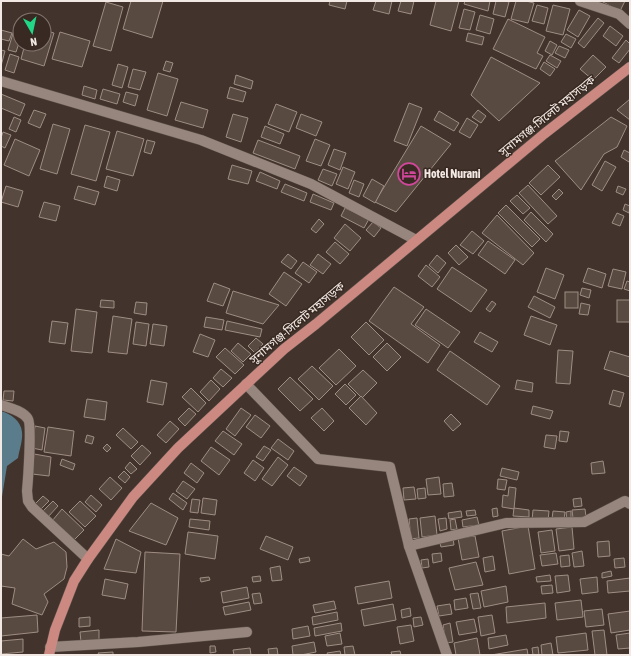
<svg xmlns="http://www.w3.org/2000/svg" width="631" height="656" font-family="'Asap Condensed','Noto Sans Bengali',sans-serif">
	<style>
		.water { fill: #5b7d8b }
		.building { fill: #594a41; stroke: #9e8d83 }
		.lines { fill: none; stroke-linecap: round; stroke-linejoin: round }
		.street-casing { stroke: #5d514a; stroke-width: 11 }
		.primary-casing { stroke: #5d514a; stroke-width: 11 }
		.street { stroke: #97867d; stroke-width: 10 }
		.primary { stroke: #cb8982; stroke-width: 10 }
		.labels { text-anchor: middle; stroke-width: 3; stroke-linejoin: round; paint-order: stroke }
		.street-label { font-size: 12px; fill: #f3e9e4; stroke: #382a22 }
		.poi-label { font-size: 12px; font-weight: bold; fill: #f3e9e4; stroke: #382a22; text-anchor: start }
	</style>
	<rect width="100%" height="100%" fill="#42342c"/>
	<path class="water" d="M1,411C11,414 21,421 22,432C23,440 19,451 18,458L7,466L1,503Z"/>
	<g class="building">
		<polygon points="131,1 163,1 152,38 123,29"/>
		<polygon points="330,1 347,1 345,9 329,5"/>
		<polygon points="376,1 392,1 389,14 373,10"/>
		<polygon points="401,1 414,1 411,14 398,11"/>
		<polygon points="436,1 459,1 451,31 430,25"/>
		<polygon points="465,1 490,1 488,11 464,4"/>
		<polygon points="496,1 504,1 509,2 505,17 493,14"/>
		<polygon points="516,1 526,1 534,3 528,23 511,19"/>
		<polygon points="601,1 625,1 620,11"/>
		<polygon points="106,2 123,7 111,51 93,46"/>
		<polygon points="537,5 548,8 544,24 532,21"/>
		<polygon points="553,5 570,9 563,35 546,31"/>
		<polygon points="464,9 475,12 470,30 459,28"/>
		<polygon points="579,10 590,16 578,37 567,30"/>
		<polygon points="480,15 494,19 490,34 476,30"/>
		<polygon points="598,18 604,23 584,48 578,43"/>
		<polygon points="508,19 545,37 537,53 543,56 536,69 493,49"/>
		<polygon points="610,26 623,36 616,46 603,36"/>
		<polygon points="1,30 12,33 9,41 1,39"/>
		<polygon points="14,30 20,32 20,40 16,52 8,50"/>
		<polygon points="44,30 54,33 44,66 21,59 25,44 44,44"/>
		<polygon points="60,32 90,41 82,67 52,59"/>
		<polygon points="468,33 484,37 482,45 466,41"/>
		<polygon points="566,34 576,39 571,48 561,42"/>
		<polygon points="626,40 630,44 630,49 619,63 612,58"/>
		<polygon points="550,41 557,45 552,55 545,51"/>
		<polygon points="559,46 569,50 565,58 555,53"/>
		<polygon points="1,50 5,51 1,66"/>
		<polygon points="10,54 19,57 14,73 5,70"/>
		<polygon points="550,55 561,61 557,68 546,61"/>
		<polygon points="593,55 606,67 593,80 580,69"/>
		<polygon points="491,57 540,83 499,121 471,95"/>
		<polygon points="166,61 173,63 170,72 163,70"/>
		<polygon points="544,62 555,69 550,76 540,69"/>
		<polygon points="118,64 128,67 122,88 112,85"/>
		<polygon points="133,69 146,72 140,90 128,87"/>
		<polygon points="158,73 178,79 167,116 147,110"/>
		<polygon points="236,75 253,81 251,89 234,84"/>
		<polygon points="84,86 97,90 95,99 82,95"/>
		<polygon points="230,87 246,92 243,102 227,98"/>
		<polygon points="103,89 120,94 117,104 100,99"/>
		<polygon points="126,92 138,95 135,106 123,102"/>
		<polygon points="1,94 25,104 20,116 1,108"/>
		<polygon points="630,99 630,120 617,110"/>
		<polygon points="181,102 208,110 203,128 175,120"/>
		<polygon points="409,103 422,108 407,146 394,141"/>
		<polygon points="276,104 297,112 289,132 268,124"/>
		<polygon points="34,110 46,114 40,128 28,123"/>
		<polygon points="478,110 486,116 481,123 472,117"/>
		<polygon points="439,111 459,123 454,131 434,120"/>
		<polygon points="233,114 248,118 241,142 226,137"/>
		<polygon points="301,114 322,122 316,136 296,128"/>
		<polygon points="14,117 21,120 16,132 9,129"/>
		<polygon points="611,117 627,126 617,147 604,154 581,190 555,161"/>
		<polygon points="467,118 478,125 470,138 459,132"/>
		<polygon points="53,124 70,129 57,174 40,169"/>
		<polygon points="85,125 110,132 96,181 71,174"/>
		<polygon points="265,126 284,134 280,144 261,137"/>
		<polygon points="421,126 451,144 396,212 375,202"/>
		<polygon points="117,131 144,139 133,176 106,169"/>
		<polygon points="3,132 11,135 5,148 1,146 1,138"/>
		<polygon points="15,139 40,150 29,176 4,165"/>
		<polygon points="315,139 330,145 321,166 306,161"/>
		<polygon points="147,140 155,142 151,154 144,152"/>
		<polygon points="258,140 300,156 295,169 253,153"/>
		<polygon points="334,149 346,153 340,170 328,165"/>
		<polygon points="624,150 630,153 630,159 629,162 621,157"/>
		<polygon points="605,161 616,167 602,191 592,185"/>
		<polygon points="232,165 252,171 248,184 228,179"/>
		<polygon points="548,165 560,177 541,195 529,183"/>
		<polygon points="343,167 355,172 348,189 336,184"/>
		<polygon points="323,169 337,174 332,186 318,180"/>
		<polygon points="260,172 280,181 277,189 256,181"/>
		<polygon points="107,176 120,180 117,191 104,187"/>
		<polygon points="372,179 384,186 375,203 363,196"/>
		<polygon points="354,180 364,184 359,197 349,193"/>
		<polygon points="285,184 307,193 304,201 281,192"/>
		<polygon points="528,185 557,216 548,224 519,193"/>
		<polygon points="6,186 23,191 18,207 1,202"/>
		<polygon points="78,186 99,192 95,205 74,199"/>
		<polygon points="618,186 626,189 623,195 616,192"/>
		<polygon points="559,189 563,193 556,200 552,196"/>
		<polygon points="313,194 334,203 331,210 310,202"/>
		<polygon points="517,195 530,208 523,214 510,201"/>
		<polygon points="44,202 60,206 56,221 39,217"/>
		<polygon points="625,204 630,206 629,213 623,210"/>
		<polygon points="506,205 540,239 532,247 498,213"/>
		<polygon points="345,208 369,219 364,228 341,216"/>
		<polygon points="531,212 553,234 546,242 524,220"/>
		<polygon points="617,213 624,216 620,226 612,223"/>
		<polygon points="497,215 534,253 523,265 482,233"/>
		<polygon points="319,219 324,224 316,233 311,229"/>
		<polygon points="373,222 381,228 374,237 366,230"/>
		<polygon points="345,224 361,238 350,251 334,238"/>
		<polygon points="472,231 484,241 473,254 460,245"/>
		<polygon points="488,241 515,260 505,274 478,255"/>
		<polygon points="335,242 349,254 340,264 326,252"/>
		<polygon points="456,245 468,257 459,265 448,253"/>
		<polygon points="288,254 297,261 291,269 281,262"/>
		<polygon points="318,254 331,264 323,274 310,265"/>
		<polygon points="437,255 446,263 438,273 429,265"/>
		<polygon points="303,262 317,272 309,283 295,273"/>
		<polygon points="426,265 440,277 432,287 418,276"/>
		<polygon points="452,267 487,290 471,312 437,289"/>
		<polygon points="546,268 564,275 555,299 537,292"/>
		<polygon points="588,268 606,274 602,288 583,282"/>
		<polygon points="613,269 626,272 622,289 608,286"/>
		<polygon points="284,272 302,284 286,306 269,294"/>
		<polygon points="627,281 630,282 630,291 624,289"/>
		<polygon points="214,283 230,289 223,306 207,301"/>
		<polygon points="394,287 424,307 411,324 440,345 428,363 369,321"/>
		<polygon points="582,288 591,290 589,298 580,295"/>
		<polygon points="233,291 279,305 263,324 226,313"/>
		<rect x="565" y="292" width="13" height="16"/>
		<polygon points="534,296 555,307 550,318 528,307"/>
		<polygon points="101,300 114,301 114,308 100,307"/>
		<rect x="617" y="300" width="13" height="22"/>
		<polygon points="492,301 496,304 490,312 486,309"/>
		<polygon points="136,302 147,303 146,315 134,313"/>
		<polygon points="581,303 590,305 588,315 579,314"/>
		<polygon points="76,309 97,312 92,353 71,351"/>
		<polygon points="426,309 460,332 448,348 415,325"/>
		<polygon points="113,316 132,319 127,354 108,352"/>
		<polygon points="531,316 557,325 550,345 524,335"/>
		<polygon points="206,317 224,320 222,330 204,327"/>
		<polygon points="52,321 68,323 65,344 49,342"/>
		<polygon points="227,321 262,329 260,337 225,330"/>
		<polygon points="136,322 149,324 146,346 133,344"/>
		<polygon points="366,322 384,340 369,355 351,337"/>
		<polygon points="153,324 167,326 164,346 150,344"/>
		<polygon points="480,332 498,342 492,352 474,342"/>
		<polygon points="200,334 215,340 208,357 193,352"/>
		<polygon points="256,338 263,344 255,353 248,346"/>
		<polygon points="238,343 251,354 243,362 231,351"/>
		<polygon points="387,343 401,357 387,371 373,357"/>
		<polygon points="225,348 244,365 235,374 216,357"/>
		<polygon points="339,349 356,366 336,385 319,368"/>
		<polygon points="558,350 573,351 570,384 556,383"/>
		<polygon points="450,351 500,386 487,405 437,370"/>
		<polygon points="610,351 630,357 630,377 604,369"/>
		<polygon points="312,366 333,386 319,400 298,379"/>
		<polygon points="221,369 232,378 223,387 213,378"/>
		<polygon points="363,370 377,383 362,398 348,384"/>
		<polygon points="290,377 313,399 300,411 278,389"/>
		<polygon points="151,380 167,383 163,405 147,402"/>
		<polygon points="211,380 220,389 209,401 200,392"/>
		<polygon points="517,380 533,383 532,392 515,389"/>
		<polygon points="345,384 356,395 346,405 335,394"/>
		<polygon points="191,388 206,403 198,412 182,397"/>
		<polygon points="613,390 624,393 620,407 609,404"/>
		<polygon points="4,391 14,391 13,401 3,400"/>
		<polygon points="361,396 377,413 366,425 349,408"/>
		<polygon points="87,399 107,402 105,420 84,417"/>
		<polygon points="533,406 553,411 550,419 531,414"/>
		<polygon points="189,408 196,414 185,426 178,419"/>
		<polygon points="241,408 251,415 235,436 226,429"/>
		<polygon points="322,408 334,421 324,431 311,418"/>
		<polygon points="451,414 461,424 453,431 444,421"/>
		<polygon points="255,415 270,426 261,438 246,427"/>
		<polygon points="170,421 179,429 166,443 157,435"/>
		<polygon points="35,426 45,428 42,450 32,448"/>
		<polygon points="48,427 74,431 71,456 44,452"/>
		<polygon points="123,428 138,442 131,449 116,435"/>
		<polygon points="223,431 242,444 234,455 215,441"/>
		<polygon points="560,431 569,432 567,442 559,441"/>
		<polygon points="87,435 94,437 92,444 85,442"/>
		<polygon points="546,435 557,436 555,449 544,447"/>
		<polygon points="278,439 294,451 288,460 271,448"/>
		<polygon points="107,444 111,448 107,452 103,448"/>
		<polygon points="142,445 151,453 140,465 131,456"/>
		<polygon points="264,446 271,450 263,461 256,457"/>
		<polygon points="211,447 230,460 219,475 201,461"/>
		<polygon points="34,454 51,457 49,476 32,474"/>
		<polygon points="278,457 288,465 272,486 262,479"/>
		<polygon points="62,459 75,464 73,470 60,465"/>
		<polygon points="253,460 264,468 255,481 244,473"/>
		<polygon points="603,461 605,473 592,474 591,463"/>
		<polygon points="130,462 137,469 131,474 125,468"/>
		<polygon points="191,463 204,473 197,483 184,473"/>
		<polygon points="294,467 307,476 300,486 287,476"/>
		<polygon points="502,468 519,472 517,480 500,476"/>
		<polygon points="124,471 130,477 125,483 118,477"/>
		<polygon points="110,477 122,488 111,500 99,489"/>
		<polygon points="439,477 441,494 428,495 426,479"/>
		<polygon points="498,479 507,480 505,490 497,489"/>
		<polygon points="183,481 195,489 187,499 176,491"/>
		<polygon points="452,483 454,496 444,497 443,484"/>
		<polygon points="414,487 416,499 404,500 403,488"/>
		<polygon points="509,487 516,488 514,509 502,507 503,495 508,496"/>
		<polygon points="425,488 426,498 418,499 417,489"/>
		<polygon points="173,493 187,503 183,510 169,499"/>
		<polygon points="91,495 102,505 96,512 85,502"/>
		<polygon points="43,496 49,501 40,510 34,505"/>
		<polygon points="203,498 217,500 215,515 201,513"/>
		<polygon points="581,498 582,506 574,507 573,499"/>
		<polygon points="192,499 200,500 198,513 190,512"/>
		<polygon points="53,501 58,506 48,517 42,512"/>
		<polygon points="80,501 96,516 85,527 69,512"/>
		<polygon points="151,503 178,518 166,545 129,531"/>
		<polygon points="497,508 498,516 493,517 492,509"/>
		<polygon points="514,508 529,510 529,517 513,516"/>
		<polygon points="62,509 84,530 73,541 52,521"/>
		<polygon points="585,509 586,517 573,518 572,510"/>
		<polygon points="475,510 476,515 467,516 466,511"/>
		<polygon points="533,510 549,511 548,521 532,520"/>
		<polygon points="461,511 462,517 449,519 448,513"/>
		<polygon points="553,511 565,512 564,520 552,519"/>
		<polygon points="571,511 571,520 567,520 566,512"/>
		<polygon points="435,516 437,535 422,537 420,518"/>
		<polygon points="477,517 479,525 463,527 462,520"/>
		<polygon points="417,518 419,538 411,539 409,519"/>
		<polygon points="446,518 447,529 440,531 438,519"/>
		<polygon points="190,519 210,521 209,530 189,527"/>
		<polygon points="455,519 457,529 451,530 450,520"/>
		<polygon points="528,526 535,569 509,574 502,531"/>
		<polygon points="572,527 574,549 559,551 556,529"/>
		<polygon points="552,530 555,551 541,553 538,532"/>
		<polygon points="188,532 218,536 215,559 185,554"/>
		<polygon points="266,536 293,547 288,560 260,549"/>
		<polygon points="475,536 479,557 462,560 458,538"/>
		<polygon points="453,538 454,545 441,547 439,540"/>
		<polygon points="23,539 36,549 54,542 66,552 67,567 64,579 44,594 48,602 42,615 12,604 15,588 1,586 1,554 9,556"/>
		<polygon points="116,539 141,552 136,573 104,569"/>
		<polygon points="609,541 610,556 598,557 597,542"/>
		<polygon points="582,551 584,566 574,567 572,553"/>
		<polygon points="145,552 180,554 176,632 142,631"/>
		<polygon points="441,553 442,561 433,563 432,554"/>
		<polygon points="556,553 558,564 542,566 540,555"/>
		<polygon points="569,555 570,566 561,567 560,556"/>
		<polygon points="493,556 495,570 485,572 483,558"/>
		<polygon points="309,557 310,561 300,563 299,559"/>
		<polygon points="624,558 625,567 615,568 614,559"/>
		<polygon points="428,559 429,567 422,568 421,560"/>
		<polygon points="476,562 483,585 455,590 449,568"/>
		<polygon points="280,566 282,580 272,581 270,568"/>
		<polygon points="611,571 612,576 602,578 602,573"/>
		<polygon points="550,575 551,581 537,582 536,577"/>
		<polygon points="568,575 570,591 557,593 555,576"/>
		<polygon points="260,576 261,581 253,582 252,577"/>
		<polygon points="209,577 210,580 201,582 200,578"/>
		<polygon points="597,577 598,592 582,594 580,579"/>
		<polygon points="630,578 630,591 608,593 607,581"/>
		<polygon points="105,579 128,584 125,599 102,595"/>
		<polygon points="389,581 392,598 358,604 355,587"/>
		<polygon points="552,585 553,593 542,594 541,586"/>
		<polygon points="506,586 508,602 484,607 481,591"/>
		<polygon points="247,587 249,598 223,603 221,592"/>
		<polygon points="260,593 262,603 254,604 252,594"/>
		<polygon points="478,593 481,608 473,609 470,594"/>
		<polygon points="466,598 468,608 455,610 454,600"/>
		<polygon points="581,600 583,617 557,620 555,603"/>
		<polygon points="334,601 336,609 315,613 313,605"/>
		<polygon points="249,602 251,610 225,615 223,607"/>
		<polygon points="545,603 546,618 507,623 506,607"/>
		<polygon points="393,604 396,620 364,626 361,610"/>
		<polygon points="450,604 452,614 439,616 437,606"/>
		<polygon points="410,608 411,616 402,618 401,610"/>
		<polygon points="602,609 604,625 586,627 584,611"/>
		<polygon points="630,611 630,630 611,633 608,614"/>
		<polygon points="337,612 338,620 313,625 312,617"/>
		<polygon points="37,615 38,632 1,636 1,618"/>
		<polygon points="492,615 495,633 481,636 478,617"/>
		<polygon points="90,617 90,626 79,627 79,618"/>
		<polygon points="421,617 423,625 414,627 413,618"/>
		<polygon points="474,619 477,632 459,635 456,622"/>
		<polygon points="341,623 342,631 315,636 314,628"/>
		<polygon points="450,623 453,642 446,643 443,625"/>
		<polygon points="411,625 414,641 400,644 397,627"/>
		<polygon points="308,626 310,636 293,639 292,629"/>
		<polygon points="99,630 99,640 81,642 80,632"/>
		<polygon points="604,630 607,655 595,655 592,631"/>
		<polygon points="340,633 342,644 327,646 325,636"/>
		<polygon points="586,633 588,650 558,653 556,637"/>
		<polygon points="630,633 630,648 618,649 616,635"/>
		<polygon points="506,635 508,645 489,649 488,638"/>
		<polygon points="477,638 480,655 456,655 454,643"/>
		<polygon points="23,639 23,652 1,654 1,641"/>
		<polygon points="314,642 316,652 301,655 293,655 292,646"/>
		<polygon points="551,643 553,655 542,655 541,645"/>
		<polygon points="210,646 215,646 216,652 210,653"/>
		<polygon points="353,646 355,655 345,655 344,647"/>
		<polygon points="538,647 539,655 533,655 532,648"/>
		<polygon points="250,648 251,655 234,655 233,650"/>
		<polygon points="277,648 278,655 269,655 268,649"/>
		<polygon points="527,649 528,655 491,655"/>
		<polygon points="340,651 341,655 328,655 327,653"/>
		<polygon points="400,651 401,655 392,655 391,652"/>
		<polygon points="113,652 113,655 99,655 98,653"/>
	</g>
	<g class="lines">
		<g class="street-casing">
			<g id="street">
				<polyline points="580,1 619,14 630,24"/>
				<polyline points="1,81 201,140 311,184 416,240"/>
				<polyline points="246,384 318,459 390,467 409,546 506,523 584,522 625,501 630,504"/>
				<path d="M1,405C10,408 23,411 28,419C32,425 28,480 27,491L28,501L32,507L88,559"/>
				<polyline points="409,546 447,655"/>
				<polyline points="50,647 138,642 247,632"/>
			</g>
		</g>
		<g class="primary-casing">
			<polyline id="primary" points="49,655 55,630 74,581 88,559 133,497 178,448 284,349 316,324 544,134 630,67"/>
		</g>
		<use href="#street" class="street"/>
		<use href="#primary" class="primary"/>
	</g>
	<defs>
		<g id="hotel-ring" transform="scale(1.15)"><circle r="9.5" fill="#382a22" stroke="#d1479c" stroke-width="1.5"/><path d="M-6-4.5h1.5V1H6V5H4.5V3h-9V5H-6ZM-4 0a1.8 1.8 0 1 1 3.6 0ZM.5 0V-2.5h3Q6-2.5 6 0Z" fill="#d1479c"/></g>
	</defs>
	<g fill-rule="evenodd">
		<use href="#hotel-ring" x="409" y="174"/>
	</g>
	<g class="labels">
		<g class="street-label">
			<text transform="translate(547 116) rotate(-39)" y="4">সুনামগঞ্জ-সিলেট মহাসড়ক</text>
			<text transform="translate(297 323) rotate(-40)" y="4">সুনামগঞ্জ-সিলেট মহাসড়ক</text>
		</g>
		<g class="poi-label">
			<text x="424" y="178">Hotel Nurani</text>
		</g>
	</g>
	<rect width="631" height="656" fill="none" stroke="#f3e9e4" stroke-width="4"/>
	<g transform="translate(32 32) rotate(171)"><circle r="19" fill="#382a22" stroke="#837670"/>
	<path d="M0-3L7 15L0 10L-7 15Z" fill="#22d887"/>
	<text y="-6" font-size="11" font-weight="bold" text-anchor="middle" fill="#f3e9e4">N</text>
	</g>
</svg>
